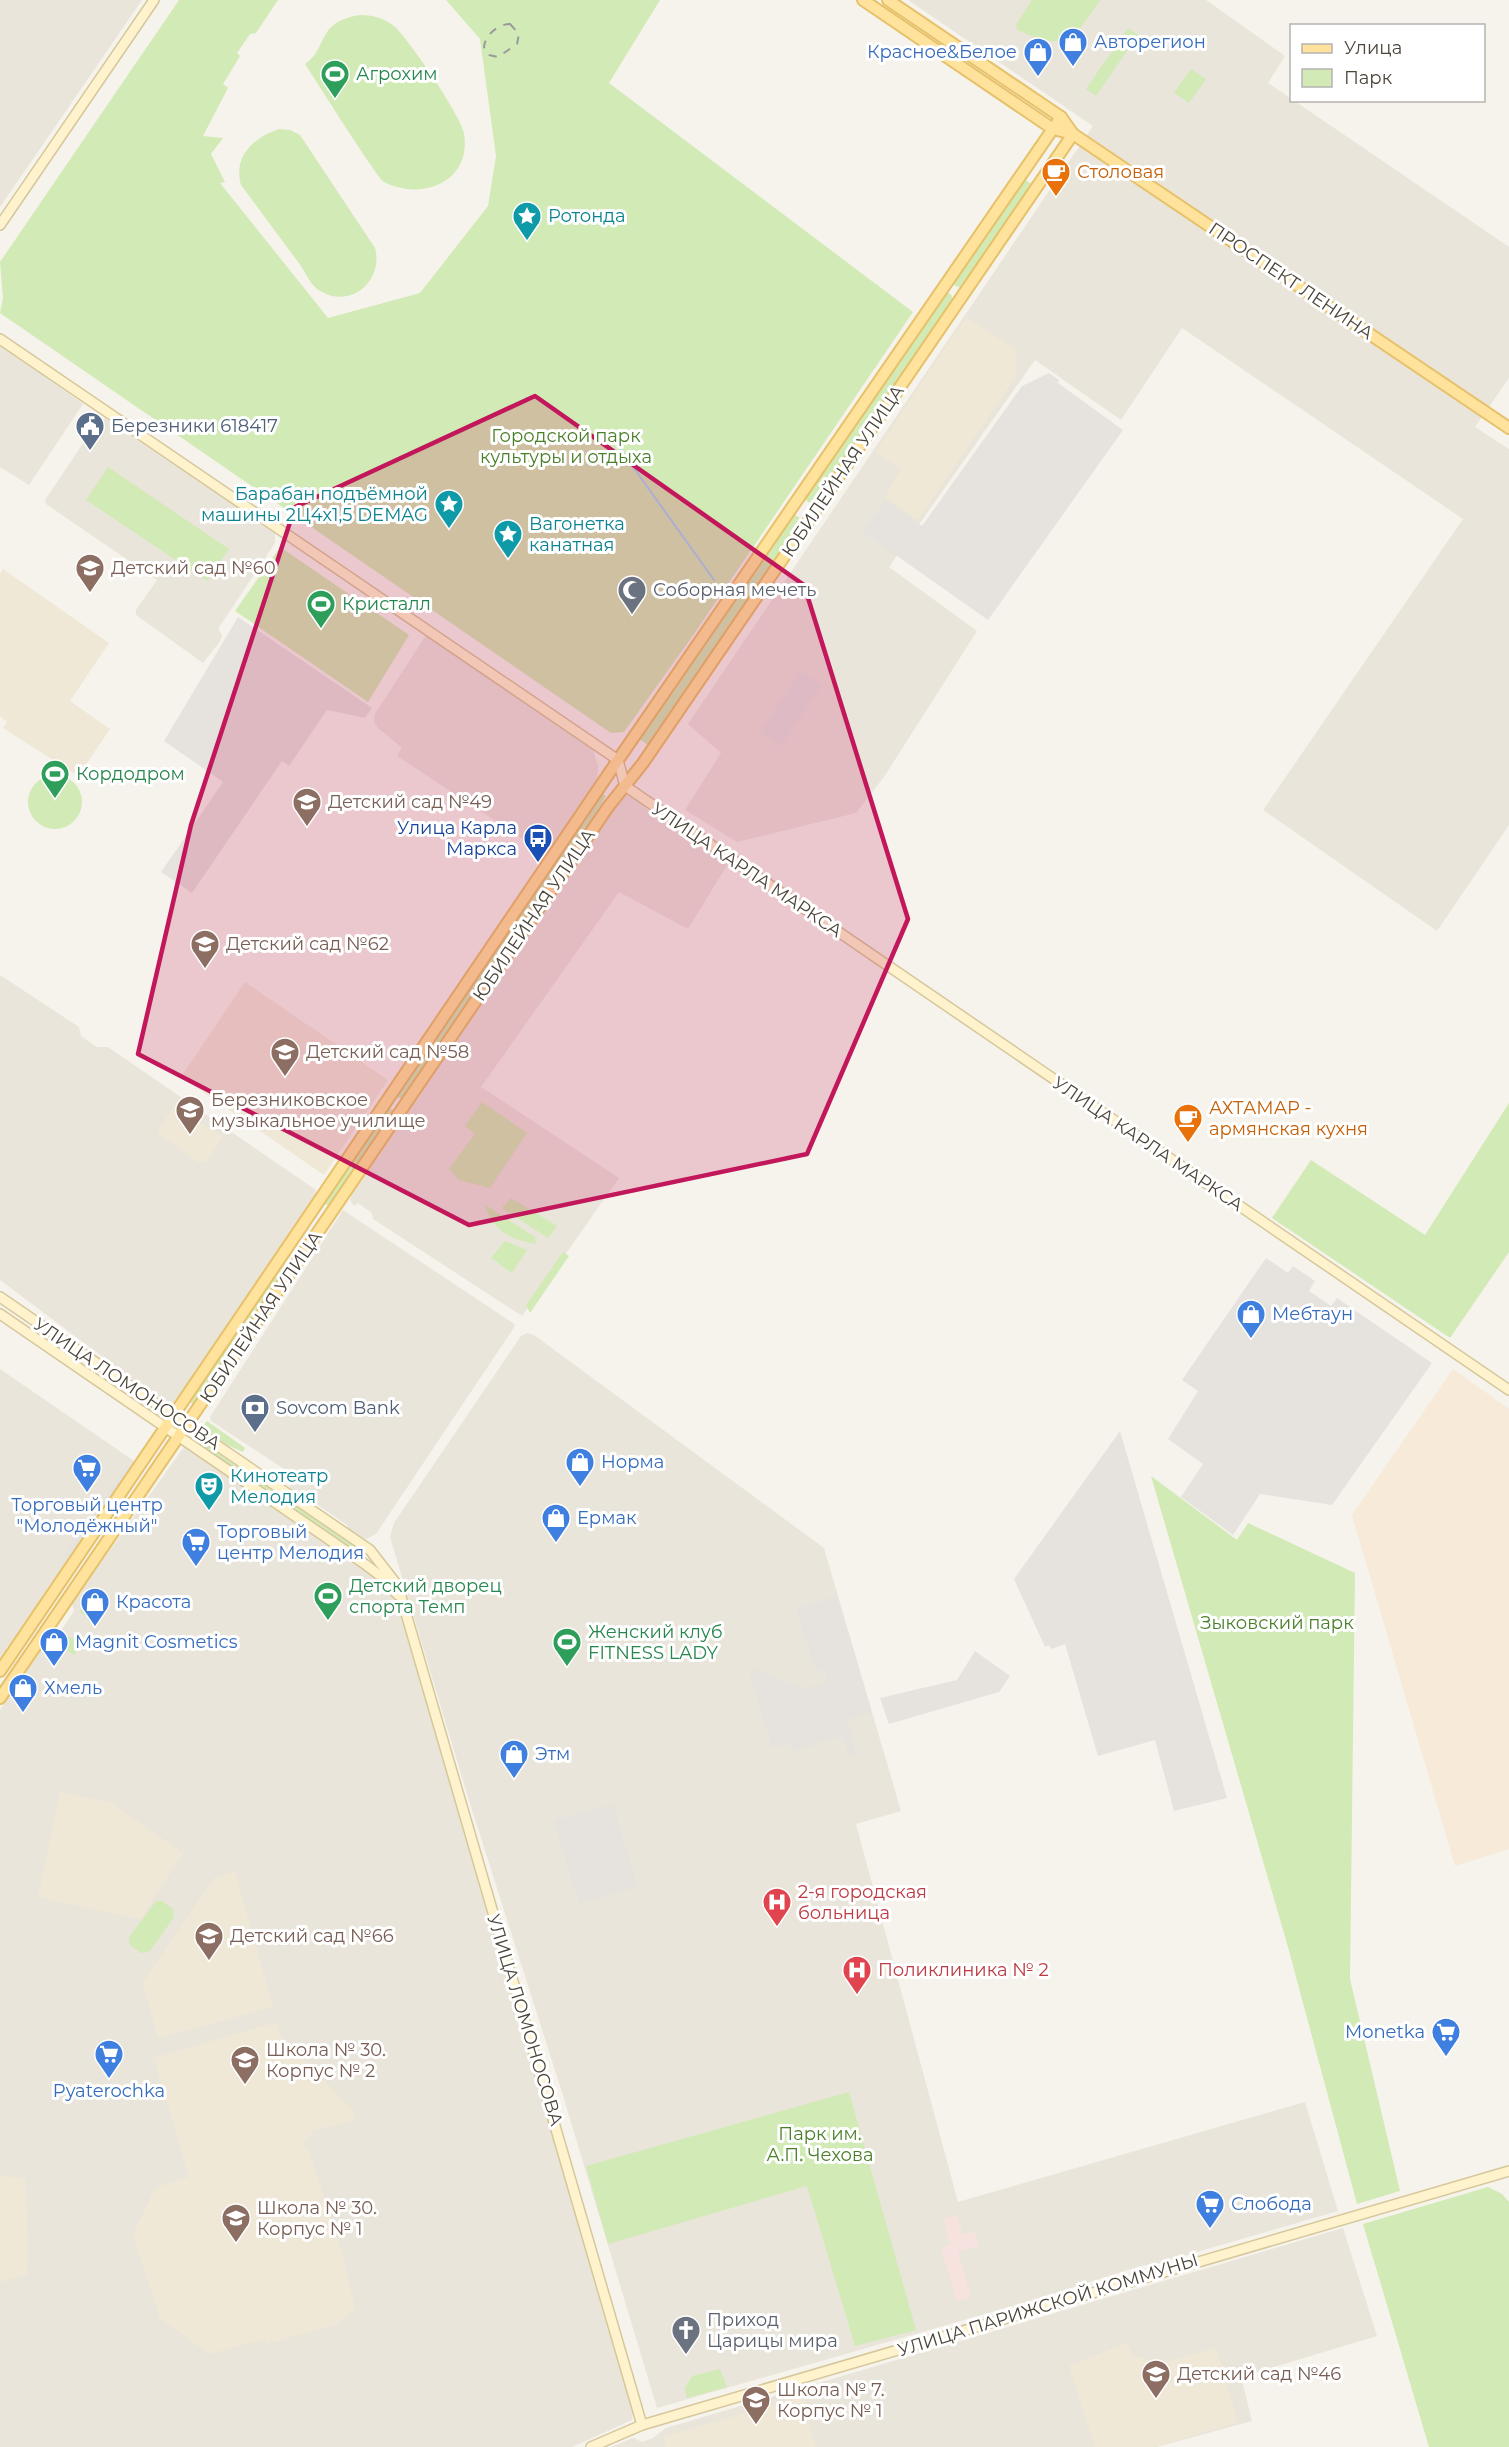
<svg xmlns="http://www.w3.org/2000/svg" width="1509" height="2447" font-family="Montserrat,sans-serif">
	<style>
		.residential { fill: #eae5da }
		.commercial { fill: #f7ead8 }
		.industrial { fill: #e6e2dd }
		.education { fill: #efe8d6 }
		.medical { fill: #f6e3e0 }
		.green { fill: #d2eab5 }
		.parking { fill: #e5e3e0 }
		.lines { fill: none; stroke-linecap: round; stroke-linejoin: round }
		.stream { stroke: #a9d4f2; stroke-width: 2 }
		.secondary-casing { stroke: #d6c79b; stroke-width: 12 }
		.primary-casing { stroke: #e6c16a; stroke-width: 14 }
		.secondary { stroke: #fff3cd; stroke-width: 9 }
		.primary { stroke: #ffe39c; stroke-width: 10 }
		.rail { stroke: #9a9a9a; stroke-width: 2; stroke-dasharray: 8 8; stroke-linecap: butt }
		.marked { fill: #c2185b; fill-opacity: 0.2; stroke: #c2185b; stroke-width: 4.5; stroke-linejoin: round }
		.labels { text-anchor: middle; stroke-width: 6; stroke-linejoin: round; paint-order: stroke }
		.shop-label { font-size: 18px; fill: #366cbe; stroke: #fff; text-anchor: start }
		.leisure-label { font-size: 18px; fill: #27864d; stroke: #fff; text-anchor: start }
		.food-label { font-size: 18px; fill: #c56008; stroke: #fff; text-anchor: start }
		.culture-label { font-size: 18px; fill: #0d838f; stroke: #fff; text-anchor: start }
		.street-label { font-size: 18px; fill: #4b4439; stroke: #fff }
		.service-label { font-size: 18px; fill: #4e5e75; stroke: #fff; text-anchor: start }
		.park-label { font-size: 18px; fill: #4a7f2a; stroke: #fff }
		.education-label { font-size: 18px; fill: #785e54; stroke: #fff; text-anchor: start }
		.worship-label { font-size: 18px; fill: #5b616d; stroke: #fff; text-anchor: start }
		.transit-label { font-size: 18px; fill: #164399; stroke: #fff; text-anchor: end }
		.health-label { font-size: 18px; fill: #be3a42; stroke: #fff; text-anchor: start }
	</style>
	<rect width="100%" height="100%" fill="#f6f3ec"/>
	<g class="residential">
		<polygon points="0,0 142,0 0,207"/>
		<polygon points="908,0 1206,0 1285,56 1268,83 1509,247 1509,378 1475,427 1509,449 1509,825 1437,931 1263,810 1463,519 1182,328 1121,420 1035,360 889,567 977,631 884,777 856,813 737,842 685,810 721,753 688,724 1093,126"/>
		<polygon points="0,344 83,404 29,485 0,467"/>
		<polygon points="104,418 275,532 275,543 218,629 222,635 221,640 203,663 136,615 136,610 157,580 46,504 45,500 96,424"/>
		<polygon points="426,635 593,750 598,765 597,783 547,855 397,756 402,748 378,728 374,721 375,714"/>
		<polygon points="627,795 635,797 646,809 727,865 688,929 619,892 481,1087 619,1178 522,1316 373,1219 372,1213 358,1203 354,1206 350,1200 353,1192 616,804 622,796"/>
		<polygon points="0,975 79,1027 81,1036 97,1047 108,1047 316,1190 315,1198 176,1403 171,1406 167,1405 0,1280"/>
		<polygon points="343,1210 513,1323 515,1326 376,1534 366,1539 349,1531 347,1525 296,1490 290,1490 287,1471 211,1421 210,1417"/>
		<polygon points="527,1333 534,1335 824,1548 901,1811 856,1824 958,2202 1305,2102 1338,2211 1159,2263 1140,2266 1020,2304 657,2408 561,2089 467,1794 390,1537 394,1523 521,1336"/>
		<polygon points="0,1369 134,1461 132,1467 61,1572 50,1584 33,1613 6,1649 7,1652 0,1662"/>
		<polygon points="184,1447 377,1578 392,1593 399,1605 514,1997 516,2017 523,2041 532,2056 633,2411 632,2420 572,2447 0,2447 0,1710 54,1630 62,1629 74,1611 72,1603"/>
		<polygon points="1343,2228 1377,2336 1241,2377 1252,2421 1157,2447 611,2447 633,2438 642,2442 653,2438 666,2428"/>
	</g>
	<polygon class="commercial" points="1453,1369 1509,1409 1509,1849 1455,1866 1352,1515"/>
	<g class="industrial">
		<polygon points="1049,373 1059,380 1058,383 1123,430 988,620 863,532 885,500 922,526 1022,386"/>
		<polygon points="238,617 372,708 365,718 327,710 289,766 282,761 192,893 161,872 223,782 164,741"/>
		<polygon points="1266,1258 1288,1273 1293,1266 1315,1281 1309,1291 1331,1306 1337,1298 1432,1363 1332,1505 1260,1494 1233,1535 1181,1497 1203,1464 1168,1439 1198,1391 1182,1380"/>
		<polygon points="1120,1431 1227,1798 1174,1811 1155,1740 1098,1756 1065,1644 1051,1649 1049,1645 1045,1647 1014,1579"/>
		<polygon points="837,1596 872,1712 848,1720 856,1754 849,1756 842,1736 793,1751 789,1743 772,1748 750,1674 752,1668 804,1689 828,1682 824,1669 816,1671 796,1609"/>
		<polygon points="975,1651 1010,1676 999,1692 889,1724 880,1698 957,1680"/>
		<polygon points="613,1804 637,1887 579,1904 554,1820"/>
	</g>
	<g class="education">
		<polygon points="966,317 1017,350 1015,378 918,520 885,497 901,469 875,452"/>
		<polygon points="3,569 109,643 70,701 110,729 78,776 3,728 7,722 0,716 0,574"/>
		<polygon points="245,982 388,1080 324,1175 181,1077"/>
		<polygon points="175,1105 223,1137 206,1162 197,1162 157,1132"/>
		<polygon points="60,1792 111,1803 183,1853 142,1917 139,1919 38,1897"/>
		<polygon points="235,1872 273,2007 158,2038 143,1983 214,1878"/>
		<polygon points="277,2024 280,2036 354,2111 354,2120 313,2131 303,2144 308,2148 342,2253 355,2308 337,2324 266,2344 265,2339 209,2354 160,2318 133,2235 155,2188 189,2177 154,2058 266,2025"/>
		<polygon points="0,2176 25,2178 28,2243 27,2274 0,2282"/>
		<polygon points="1127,2343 1132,2355 1160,2363 1216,2348 1238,2422 1155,2447 1095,2447 1069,2366"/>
		<polygon points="803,2396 808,2412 805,2413 816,2447 666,2447 663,2437"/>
	</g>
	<polygon class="medical" points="957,2215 963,2235 975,2231 979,2245 958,2252 971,2297 957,2301 941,2248 950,2245 943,2219"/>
	<g class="green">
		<polygon points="179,0 278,0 256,33 250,34 237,53 240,56 223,84 228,88 203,136 223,138 211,154 225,182 220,183 328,318 420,293 488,206 496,156 480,39 446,0 660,0 609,83 913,312 694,634 624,732 611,733 0,313 3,298 0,262"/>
		<path d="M1032,0H1100C1072,41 1067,52 1017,30L1016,25Z"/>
		<path d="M360,15C372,15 384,18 394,26C408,38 461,116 464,133C472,183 421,201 384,182C377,178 315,79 305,64C329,48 315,22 360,15Z"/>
		<polygon points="1128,28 1138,35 1096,96 1086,89"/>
		<polygon points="1191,69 1206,79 1189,103 1174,93"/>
		<path d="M279,129L290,130L300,135L375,248C384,279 352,310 320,291C312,287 306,274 301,266C281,239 261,212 241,185C233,156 253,138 279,129Z"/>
		<polygon points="1024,179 1033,185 962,288 955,286 953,281"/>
		<polygon points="947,293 951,294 953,301 813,505 804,499"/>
		<polygon points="108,467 229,549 207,581 86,500"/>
		<polygon points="794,514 803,520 648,745 639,739"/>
		<polygon points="280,547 409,635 368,702 235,611"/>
		<circle cx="55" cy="802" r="27"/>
		<polygon points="601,793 606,796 562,868 403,1100 394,1095"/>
		<polygon points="482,1102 527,1133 490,1188 459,1180 449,1169 475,1134 465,1126"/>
		<polygon points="1509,1103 1509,1252 1450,1338 1272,1218 1311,1160 1425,1235"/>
		<polygon points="389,1107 394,1112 331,1208 323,1202"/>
		<polygon points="511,1198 557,1226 548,1238 502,1208"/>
		<path d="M484,1204L535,1237L536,1244C508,1238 494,1232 484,1204Z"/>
		<polygon points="505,1241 527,1250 512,1273 491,1258"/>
		<polygon points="563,1252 569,1256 530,1313 526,1305"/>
		<polygon points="282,1262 290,1268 197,1407 190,1402"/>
		<polygon points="207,1421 245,1448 243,1452 225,1444 201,1428"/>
		<polygon points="197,1439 357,1548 356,1551 196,1442"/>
		<polygon points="1151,1476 1237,1540 1248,1523 1355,1573 1350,1979 1400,2191 1357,2204 1288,1947"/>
		<polygon points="96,1588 103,1592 94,1606 103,1612 95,1623 80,1612"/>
		<polygon points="65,1634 81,1644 74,1655 65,1649 58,1660 50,1655"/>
		<polygon points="156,1901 162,1901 173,1909 174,1917 150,1951 141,1953 130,1945 129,1937"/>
		<polygon points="849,2092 916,2330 855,2346 807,2186 608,2244 586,2166"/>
		<polygon points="1488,2187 1502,2194 1509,2202 1509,2447 1429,2447 1363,2224"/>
		<polygon points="720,2369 727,2387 687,2398 685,2388 692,2376"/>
	</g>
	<g class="parking">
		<polygon points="800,671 822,685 781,746 760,732"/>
		<polygon points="126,1467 132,1467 71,1558 64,1557"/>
	</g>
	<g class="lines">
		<polyline class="stream" points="608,432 714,580"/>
		<g class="secondary-casing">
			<g id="secondary">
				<polyline points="0,225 154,0"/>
				<polyline points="0,339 618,760 625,786 1509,1390"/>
				<polyline points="0,1297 370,1550 398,1586 642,2425"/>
				<polyline points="0,1314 362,1562 382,1577 398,1595"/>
				<polyline points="591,2447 642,2425 1509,2171"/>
			</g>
		</g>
		<g class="primary-casing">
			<g id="primary">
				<polyline points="863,0 1053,129 1073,134 1509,428"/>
				<polyline points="888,0 1061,117 1073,134"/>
				<polyline points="0,1671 618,760 1061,117"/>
				<polyline points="0,1698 608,807 643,763 1073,134"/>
			</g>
		</g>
		<use href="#secondary" class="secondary"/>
		<use href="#primary" class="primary"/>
		<path class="rail" d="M510,24L519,34L517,44L498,57L489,55L484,47C485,35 498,24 510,24Z"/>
	</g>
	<path class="marked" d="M535,396L804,585L908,919L807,1154L469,1225L138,1054L191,825L295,507Z"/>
	<defs>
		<g id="shop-pin" transform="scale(1.5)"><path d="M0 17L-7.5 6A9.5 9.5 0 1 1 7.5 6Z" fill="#3f7fe0" stroke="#fff"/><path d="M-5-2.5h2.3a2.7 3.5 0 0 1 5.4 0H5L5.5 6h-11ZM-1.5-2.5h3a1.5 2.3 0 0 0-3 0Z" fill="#fff"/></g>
		<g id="stadium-pin" transform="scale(1.5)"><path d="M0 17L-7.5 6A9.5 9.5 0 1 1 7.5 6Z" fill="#2e9e5b" stroke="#fff"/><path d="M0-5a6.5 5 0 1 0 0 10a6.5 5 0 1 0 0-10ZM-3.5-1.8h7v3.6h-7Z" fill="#fff"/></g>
		<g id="cafe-pin" transform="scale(1.5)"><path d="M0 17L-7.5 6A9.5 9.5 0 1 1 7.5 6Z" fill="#e8710a" stroke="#fff"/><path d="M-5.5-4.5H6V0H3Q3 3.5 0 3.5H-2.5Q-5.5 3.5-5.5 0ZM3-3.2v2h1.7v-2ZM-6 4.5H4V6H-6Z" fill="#fff"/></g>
		<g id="sight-pin" transform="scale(1.5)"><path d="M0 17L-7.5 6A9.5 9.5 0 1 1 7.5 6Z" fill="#0f9aa8" stroke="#fff"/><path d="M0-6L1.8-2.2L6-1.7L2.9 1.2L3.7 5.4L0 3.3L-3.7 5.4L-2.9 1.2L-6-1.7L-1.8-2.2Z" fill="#fff"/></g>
		<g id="civic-pin" transform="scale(1.5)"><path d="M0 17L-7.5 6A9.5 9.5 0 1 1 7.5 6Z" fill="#5c6f8a" stroke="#fff"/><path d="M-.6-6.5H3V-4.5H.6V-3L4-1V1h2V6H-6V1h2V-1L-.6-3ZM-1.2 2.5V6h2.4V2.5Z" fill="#fff"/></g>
		<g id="school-pin" transform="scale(1.5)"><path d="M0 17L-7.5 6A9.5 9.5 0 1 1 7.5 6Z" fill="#8d6e63" stroke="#fff"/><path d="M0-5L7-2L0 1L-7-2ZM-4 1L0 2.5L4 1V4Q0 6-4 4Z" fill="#fff"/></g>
		<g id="mosque-pin" transform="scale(1.5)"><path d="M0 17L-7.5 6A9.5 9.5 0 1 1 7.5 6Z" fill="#6b7280" stroke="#fff"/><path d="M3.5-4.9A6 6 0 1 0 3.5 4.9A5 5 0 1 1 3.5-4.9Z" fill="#fff"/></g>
		<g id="bus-pin" transform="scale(1.5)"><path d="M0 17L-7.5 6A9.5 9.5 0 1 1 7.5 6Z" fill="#1a4fb4" stroke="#fff"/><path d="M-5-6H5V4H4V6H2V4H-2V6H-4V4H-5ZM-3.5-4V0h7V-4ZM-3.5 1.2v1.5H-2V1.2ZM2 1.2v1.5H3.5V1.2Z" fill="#fff"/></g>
		<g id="university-pin" transform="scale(1.5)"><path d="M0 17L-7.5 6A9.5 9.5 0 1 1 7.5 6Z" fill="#8d6e63" stroke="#fff"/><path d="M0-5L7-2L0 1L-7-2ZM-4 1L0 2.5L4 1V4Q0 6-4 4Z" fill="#fff"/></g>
		<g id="bank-pin" transform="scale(1.5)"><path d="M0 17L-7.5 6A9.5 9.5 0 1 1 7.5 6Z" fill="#5c6f8a" stroke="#fff"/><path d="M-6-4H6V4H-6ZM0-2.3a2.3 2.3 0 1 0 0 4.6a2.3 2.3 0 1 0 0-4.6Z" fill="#fff"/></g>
		<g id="supermarket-pin" transform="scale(1.5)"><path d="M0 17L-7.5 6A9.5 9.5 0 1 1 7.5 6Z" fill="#3f7fe0" stroke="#fff"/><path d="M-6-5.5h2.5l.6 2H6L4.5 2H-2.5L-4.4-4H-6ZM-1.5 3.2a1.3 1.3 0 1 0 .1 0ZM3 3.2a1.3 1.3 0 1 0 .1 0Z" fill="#fff"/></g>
		<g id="theatre-pin" transform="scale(1.5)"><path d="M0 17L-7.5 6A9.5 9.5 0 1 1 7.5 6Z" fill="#0f9aa8" stroke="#fff"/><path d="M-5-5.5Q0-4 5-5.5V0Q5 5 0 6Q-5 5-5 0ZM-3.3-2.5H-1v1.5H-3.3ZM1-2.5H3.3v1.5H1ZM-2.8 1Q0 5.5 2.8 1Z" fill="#fff"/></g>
		<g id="hospital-pin" transform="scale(1.5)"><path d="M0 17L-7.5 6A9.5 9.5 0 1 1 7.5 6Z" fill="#e0444e" stroke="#fff"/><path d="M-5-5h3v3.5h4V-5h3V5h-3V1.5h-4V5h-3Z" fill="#fff"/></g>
		<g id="church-pin" transform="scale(1.5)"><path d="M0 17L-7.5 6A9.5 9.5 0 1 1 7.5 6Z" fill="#6b7280" stroke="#fff"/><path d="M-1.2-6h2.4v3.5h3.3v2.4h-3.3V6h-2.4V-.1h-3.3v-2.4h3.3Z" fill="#fff"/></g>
	</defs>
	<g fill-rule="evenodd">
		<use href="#shop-pin" x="1073" y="42"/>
		<use href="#shop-pin" x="1038" y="52"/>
		<use href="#stadium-pin" x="335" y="74"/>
		<use href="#cafe-pin" x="1056" y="172"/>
		<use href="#sight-pin" x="527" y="216"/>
		<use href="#civic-pin" x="90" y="426"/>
		<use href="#sight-pin" x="449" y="504"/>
		<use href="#sight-pin" x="508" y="534"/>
		<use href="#school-pin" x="90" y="568"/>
		<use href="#mosque-pin" x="632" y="590"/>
		<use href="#stadium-pin" x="321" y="604"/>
		<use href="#stadium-pin" x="55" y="774"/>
		<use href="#school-pin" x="307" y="802"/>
		<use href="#bus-pin" x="538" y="838"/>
		<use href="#school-pin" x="205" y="944"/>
		<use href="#school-pin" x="285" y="1052"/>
		<use href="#university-pin" x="190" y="1110"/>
		<use href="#cafe-pin" x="1188" y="1118"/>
		<use href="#shop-pin" x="1251" y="1314"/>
		<use href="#bank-pin" x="255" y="1408"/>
		<use href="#shop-pin" x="580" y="1462"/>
		<use href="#supermarket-pin" x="87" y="1468"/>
		<use href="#theatre-pin" x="209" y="1486"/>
		<use href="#shop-pin" x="556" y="1518"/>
		<use href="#supermarket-pin" x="196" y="1542"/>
		<use href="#stadium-pin" x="328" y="1596"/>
		<use href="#shop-pin" x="95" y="1602"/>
		<use href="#shop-pin" x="54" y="1642"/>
		<use href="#stadium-pin" x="567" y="1642"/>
		<use href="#shop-pin" x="23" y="1688"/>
		<use href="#shop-pin" x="514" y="1754"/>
		<use href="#hospital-pin" x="777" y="1902"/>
		<use href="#school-pin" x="209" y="1936"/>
		<use href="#hospital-pin" x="857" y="1970"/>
		<use href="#supermarket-pin" x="1446" y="2032"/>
		<use href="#supermarket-pin" x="109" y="2054"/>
		<use href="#school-pin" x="245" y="2060"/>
		<use href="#supermarket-pin" x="1210" y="2204"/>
		<use href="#school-pin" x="236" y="2218"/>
		<use href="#church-pin" x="686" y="2330"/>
		<use href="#school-pin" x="1156" y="2374"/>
		<use href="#school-pin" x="756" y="2400"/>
	</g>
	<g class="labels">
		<g class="shop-label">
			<text x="1094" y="48">Авторегион</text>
			<text x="1017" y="58" text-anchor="end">Красное&amp;Белое</text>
			<text x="1272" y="1320">Мебтаун</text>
			<text x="601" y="1468">Норма</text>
			<text x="87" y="1511" text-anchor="middle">Торговый центр<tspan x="87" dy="21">"Молодёжный"</tspan></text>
			<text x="577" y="1524">Ермак</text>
			<text x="217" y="1538">Торговый<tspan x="217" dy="21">центр Мелодия</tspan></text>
			<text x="116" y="1608">Красота</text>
			<text x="75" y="1648">Magnit Cosmetics</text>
			<text x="44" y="1694">Хмель</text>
			<text x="535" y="1760">Этм</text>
			<text x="1425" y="2038" text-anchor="end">Monetka</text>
			<text x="109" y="2097" text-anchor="middle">Pyaterochka</text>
			<text x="1231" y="2210">Слобода</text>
		</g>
		<g class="leisure-label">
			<text x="356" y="80">Агрохим</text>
			<text x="342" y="610">Кристалл</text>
			<text x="76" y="780">Кордодром</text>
			<text x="349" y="1592">Детский дворец<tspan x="349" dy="21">спорта Темп</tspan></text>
			<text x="588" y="1638">Женский клуб<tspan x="588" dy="21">FITNESS LADY</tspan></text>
		</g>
		<g class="food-label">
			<text x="1077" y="178">Столовая</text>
			<text x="1209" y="1114">АХТАМАР -<tspan x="1209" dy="21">армянская кухня</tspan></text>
		</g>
		<g class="culture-label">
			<text x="548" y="222">Ротонда</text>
			<text x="428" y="500" text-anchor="end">Барабан подъёмной<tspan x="428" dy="21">машины 2Ц4х1,5 DEMAG</tspan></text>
			<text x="529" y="530">Вагонетка<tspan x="529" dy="21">канатная</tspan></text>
			<text x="230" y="1482">Кинотеатр<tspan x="230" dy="21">Мелодия</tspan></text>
		</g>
		<g class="street-label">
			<text transform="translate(1291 281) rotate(34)" y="6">ПРОСПЕКТ ЛЕНИНА</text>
			<text transform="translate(843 471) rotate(-56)" y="6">ЮБИЛЕЙНАЯ УЛИЦА</text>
			<text transform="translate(747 870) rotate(34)" y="6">УЛИЦА КАРЛА МАРКСА</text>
			<text transform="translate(534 915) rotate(-56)" y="6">ЮБИЛЕЙНАЯ УЛИЦА</text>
			<text transform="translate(1148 1144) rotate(34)" y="6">УЛИЦА КАРЛА МАРКСА</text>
			<text transform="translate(261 1317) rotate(-56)" y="6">ЮБИЛЕЙНАЯ УЛИЦА</text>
			<text transform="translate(127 1384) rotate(34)" y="6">УЛИЦА ЛОМОНОСОВА</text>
			<text transform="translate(525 2020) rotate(73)" y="6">УЛИЦА ЛОМОНОСОВА</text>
			<text transform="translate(1048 2305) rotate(-17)" y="6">УЛИЦА ПАРИЖСКОЙ КОММУНЫ</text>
		</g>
		<g class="service-label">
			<text x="111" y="432">Березники 618417</text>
			<text x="276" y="1414">Sovcom Bank</text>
		</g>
		<g class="park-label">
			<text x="566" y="442">Городской парк<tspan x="566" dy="21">культуры и отдыха</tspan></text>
			<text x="1277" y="1629">Зыковский парк</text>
			<text x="820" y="2140">Парк им.<tspan x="820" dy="21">А.П. Чехова</tspan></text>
		</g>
		<g class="education-label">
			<text x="111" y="574">Детский сад №60</text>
			<text x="328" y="808">Детский сад №49</text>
			<text x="226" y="950">Детский сад №62</text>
			<text x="306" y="1058">Детский сад №58</text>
			<text x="211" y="1106">Березниковское<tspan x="211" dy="21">музыкальное училище</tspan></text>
			<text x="230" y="1942">Детский сад №66</text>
			<text x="266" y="2056">Школа № 30.<tspan x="266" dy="21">Корпус № 2</tspan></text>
			<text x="257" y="2214">Школа № 30.<tspan x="257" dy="21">Корпус № 1</tspan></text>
			<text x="1177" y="2380">Детский сад №46</text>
			<text x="777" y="2396">Школа № 7.<tspan x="777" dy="21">Корпус № 1</tspan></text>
		</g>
		<g class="worship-label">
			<text x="653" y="596">Соборная мечеть</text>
			<text x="707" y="2326">Приход<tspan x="707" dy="21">Царицы мира</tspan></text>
		</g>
		<g class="transit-label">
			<text x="517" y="834">Улица Карла<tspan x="517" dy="21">Маркса</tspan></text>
		</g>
		<g class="health-label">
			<text x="798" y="1898">2-я городская<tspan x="798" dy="21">больница</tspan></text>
			<text x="878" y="1976">Поликлиника № 2</text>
		</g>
	</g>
	<rect x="1290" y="24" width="195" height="78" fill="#ffffff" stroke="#b7b4b0" stroke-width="1.5"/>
	<rect x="1302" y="44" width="30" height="9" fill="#ffe39c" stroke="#b7b4b0" stroke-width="1.5"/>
	<text x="1344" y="54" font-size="18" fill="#4b4439">Улица</text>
	<rect x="1302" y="69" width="30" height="18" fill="#d2eab5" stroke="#b7b4b0" stroke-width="1.5"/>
	<text x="1344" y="84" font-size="18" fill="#4b4439">Парк</text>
</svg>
